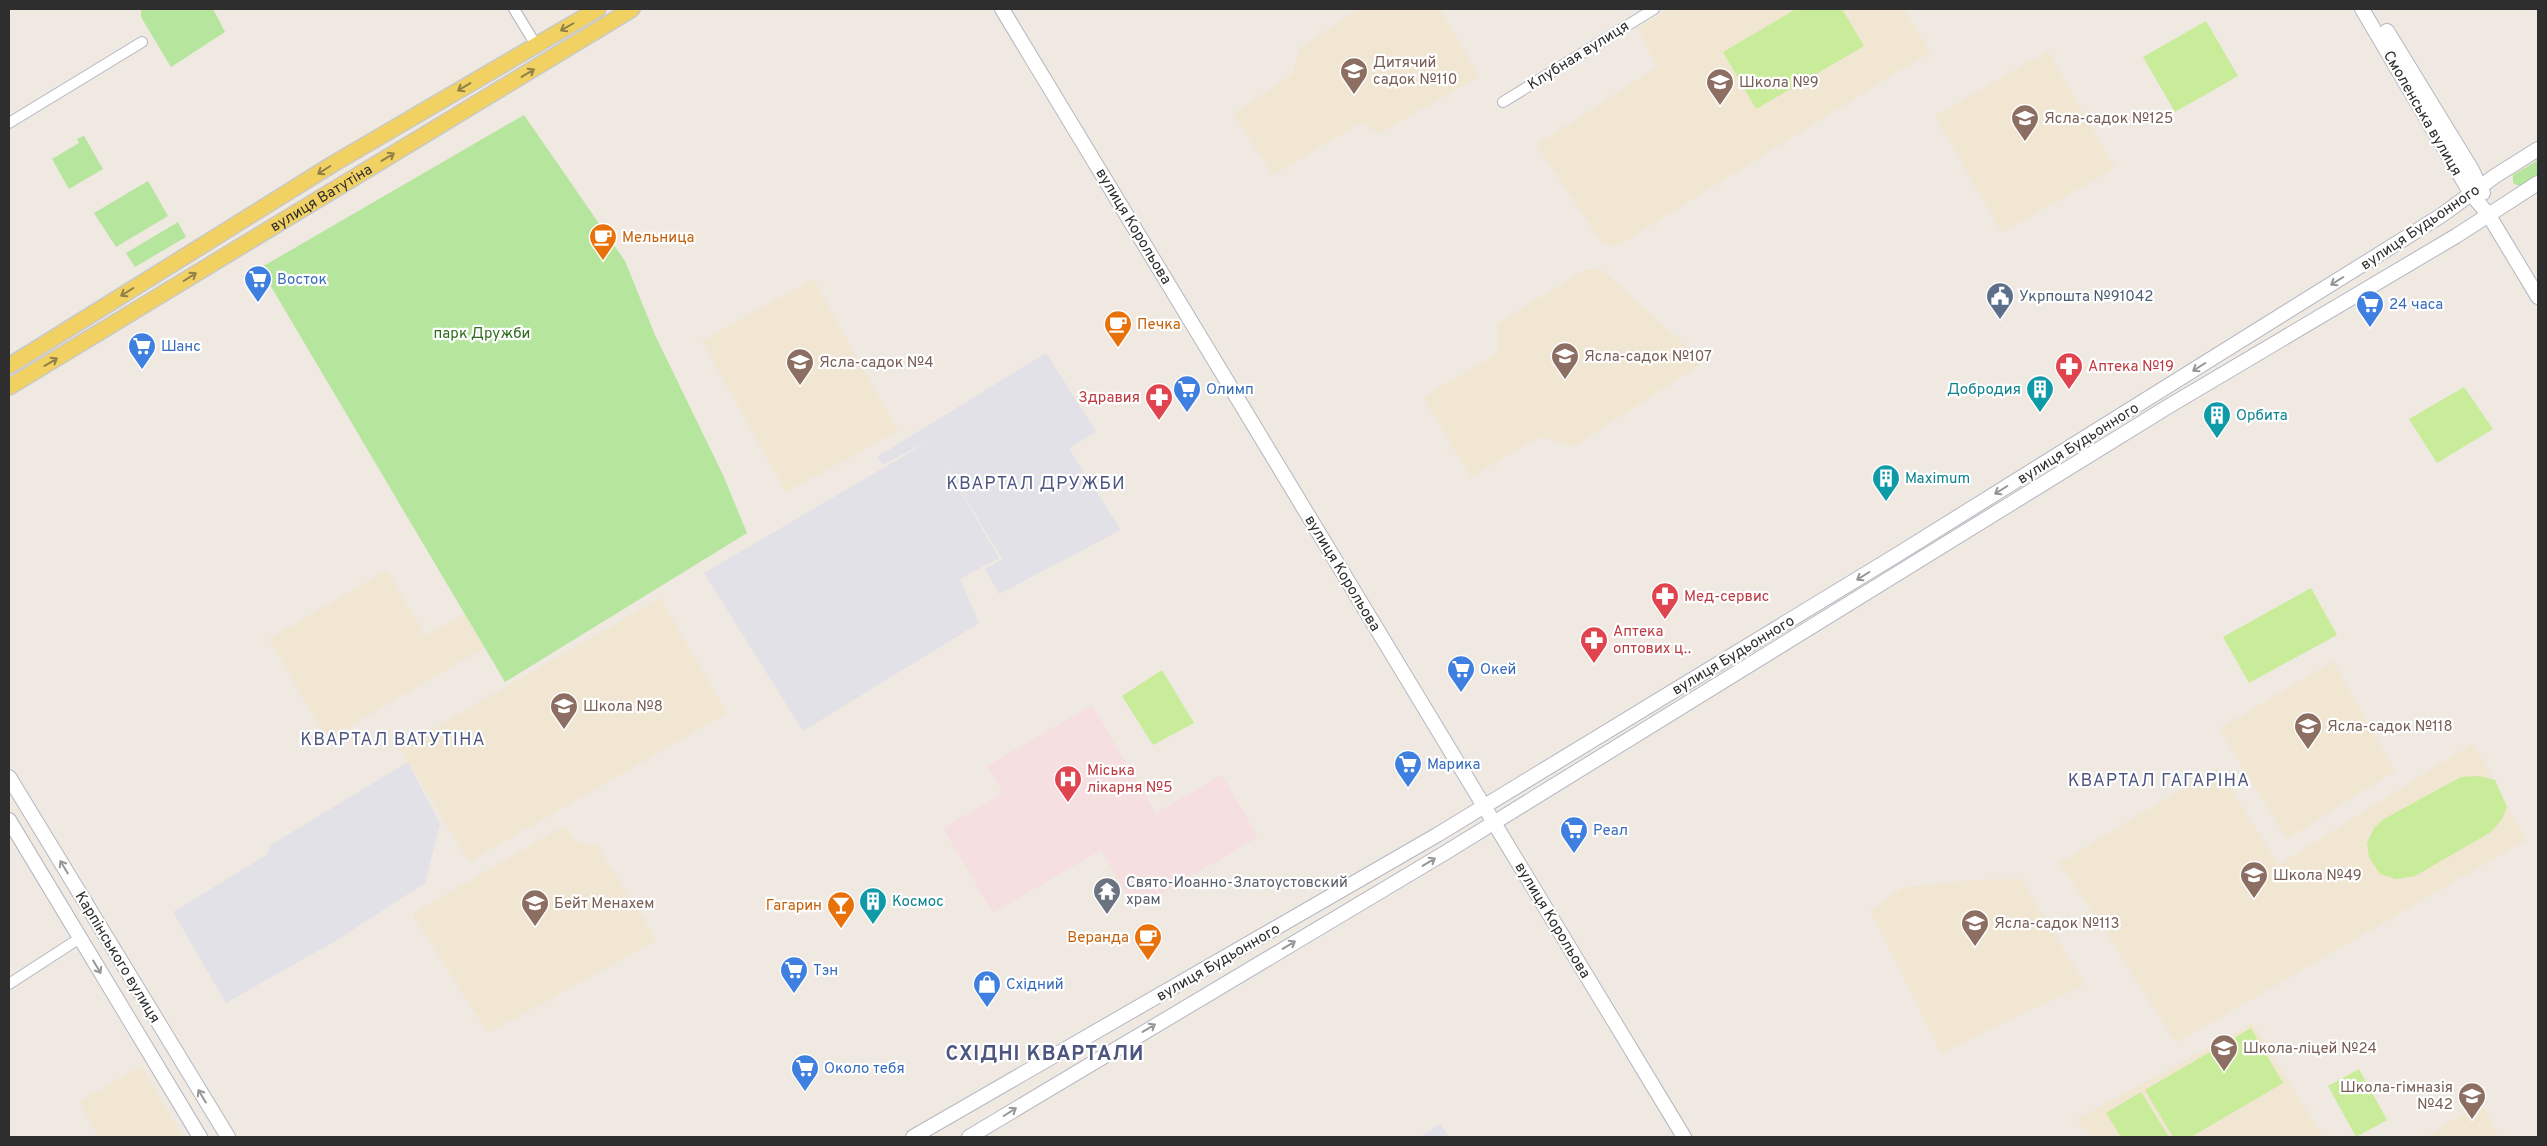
<svg xmlns="http://www.w3.org/2000/svg" width="2547" height="1146" font-family="Overpass,sans-serif">
	<style>
		.industrial { fill: #e3e1e8 }
		.education { fill: #f0e6d1 }
		.medical { fill: #f5dfe0 }
		.green { fill: #b6e59e }
		.pitch { fill: #c9ec9a }
		.lines { fill: none; stroke-linecap: round; stroke-linejoin: round }
		.street-casing { stroke: #b4b7c1; stroke-width: 12 }
		.secondary-casing { stroke: #b4b7c1; stroke-width: 16 }
		.primary-casing { stroke: #c9c9c9; stroke-width: 18 }
		.street { stroke: #fff; stroke-width: 10 }
		.secondary { stroke: #fff; stroke-width: 14 }
		.primary { stroke: #f2d163; stroke-width: 15 }
		.oneway { stroke: #908048 }
		.oneway2 { stroke: #969696 }
		.labels { text-anchor: middle; stroke-width: 4.5; stroke-linejoin: round; paint-order: stroke }
		.street-label { font-size: 15px; fill: #2e2e2e; stroke: #fff }
		.education-label { font-size: 15px; fill: #785e54; stroke: #fff; text-anchor: start }
		.food-label { font-size: 15px; fill: #c56008; stroke: #fff; text-anchor: start }
		.shop-label { font-size: 15px; fill: #366cbe; stroke: #fff; text-anchor: start }
		.service-label { font-size: 15px; fill: #4e5e75; stroke: #fff; text-anchor: start }
		.park-label { font-size: 15px; fill: #2c6e1b; stroke: #fff }
		.health-label { font-size: 15px; fill: #be3a42; stroke: #fff; text-anchor: start }
		.culture-label { font-size: 15px; fill: #0d838f; stroke: #fff; text-anchor: start }
		.worship-label { font-size: 15px; fill: #5b616d; stroke: #fff; text-anchor: start }
		.quarter-label { font-size: 18px; letter-spacing: 1px; fill: #4d5680; stroke: #fff }
		.district-label { font-size: 20px; font-weight: bold; letter-spacing: 1px; fill: #4d5680; stroke: #fff }
	</style>
	<rect width="100%" height="100%" fill="#efe9e1"/>
	<g class="industrial">
		<polygon points="1046,353 1096,431 1069,449 1121,530 999,594 985,569 1002,559 931,440 999,558 960,579 979,623 803,731 704,573 931,440 882,465 877,457"/>
		<polygon points="408,762 440,824 425,883 337,940 226,1003 173,912 268,854 269,846"/>
		<polygon points="1440,1124 1449,1137 1420,1137"/>
	</g>
	<g class="education">
		<polygon points="1359,9 1440,9 1479,76 1379,134 1363,122 1273,175 1233,114 1293,73 1300,48"/>
		<polygon points="1669,9 1904,9 1930,52 1617,246 1603,244 1536,145 1657,67 1637,28"/>
		<polygon points="2048,51 2115,168 2002,233 1935,116"/>
		<polygon points="1600,268 1704,362 1575,446 1539,437 1471,477 1423,397 1498,353 1497,324 1583,271"/>
		<polygon points="813,279 898,431 786,492 702,341"/>
		<polygon points="387,570 425,636 464,614 484,648 327,739 269,639"/>
		<polygon points="660,598 727,713 469,862 400,748"/>
		<polygon points="2333,661 2395,771 2287,839 2219,729"/>
		<polygon points="2473,743 2526,840 2176,1043 2107,934 2059,863 2217,768 2279,865"/>
		<polygon points="564,826 575,841 597,846 657,940 488,1033 412,914"/>
		<polygon points="2021,879 2085,984 1941,1053 1870,910 1902,888 1969,880"/>
		<polygon points="2253,1023 2323,1137 2093,1137 2076,1120"/>
		<polygon points="141,1066 183,1137 99,1137 79,1102"/>
		<polygon points="2481,1103 2499,1137 2426,1137"/>
	</g>
	<polygon class="medical" points="1092,705 1156,813 1222,775 1258,837 1135,909 1101,850 993,913 943,828 1003,793 987,766"/>
	<g class="green">
		<polygon points="144,9 213,9 225,32 171,67 141,17 141,11"/>
		<polygon points="524,115 625,261 655,335 723,475 747,533 505,682 260,268"/>
		<polygon points="84,136 103,169 69,189 52,159 79,143 77,139"/>
		<polygon points="2538,160 2538,175 2519,186 2513,183 2513,175"/>
		<polygon points="148,181 168,216 116,247 94,213"/>
		<polygon points="178,222 186,237 135,267 126,253"/>
	</g>
	<g class="pitch">
		<polygon points="1796,9 1842,9 1864,46 1756,109 1723,52"/>
		<polygon points="2206,21 2238,76 2175,112 2143,57"/>
		<polygon points="2464,387 2493,429 2437,463 2409,419"/>
		<polygon points="2311,588 2337,635 2249,683 2223,637"/>
		<polygon points="1162,670 1194,723 1153,745 1122,696"/>
		<polygon points="2479,776 2495,780 2507,807 2502,819 2491,832 2415,876 2396,879 2380,874 2369,857 2367,843 2374,828 2384,819 2461,777"/>
		<polygon points="2251,1028 2283,1083 2191,1137 2173,1137 2145,1090"/>
		<polygon points="2359,1069 2387,1120 2356,1137 2328,1086"/>
		<polygon points="2141,1092 2169,1137 2121,1137 2106,1113"/>
	</g>
	<g class="lines">
		<g class="street-casing">
			<g id="street">
				<polyline points="514,9 536,45"/>
				<polyline points="1503,102 1654,9"/>
				<polyline points="9,123 142,42"/>
				<polyline points="9,984 80,938"/>
			</g>
		</g>
		<g class="secondary-casing">
			<g id="secondary">
				<polyline points="1002,9 1684,1137"/>
				<polyline points="2362,9 2471,194 2488,214 2538,297"/>
				<polyline points="2387,31 2472,170 2483,193"/>
				<polyline points="9,777 228,1137"/>
				<polyline points="9,820 200,1137"/>
				<polyline points="913,1137 1437,835 1900,553 2442,215 2495,176 2538,149"/>
				<polyline points="969,1137 1448,851 2169,406 2456,236 2538,183"/>
			</g>
		</g>
		<g class="primary-casing">
			<g id="primary">
				<polyline points="9,366 333,164 598,9"/>
				<path id="s1" d="M9,387L632,9"/>
			</g>
		</g>
		<use href="#street" class="street"/>
		<use href="#secondary" class="secondary"/>
		<use href="#primary" class="primary"/>
	</g>
	<defs><path id="oneway-shaft" d="M-6 0H5M1.5-3L5.5 0L1.5 3" fill="none" stroke-width="1.6" stroke-linecap="round" stroke-linejoin="round" transform="scale(1.25)"/></defs>
	<g class="oneway">
		<use href="#oneway-shaft" transform="translate(567 27) rotate(150)"/>
		<use href="#oneway-shaft" transform="translate(528 73) rotate(-31)"/>
		<use href="#oneway-shaft" transform="translate(464 87) rotate(149)"/>
		<use href="#oneway-shaft" transform="translate(388 157) rotate(-31)"/>
		<use href="#oneway-shaft" transform="translate(324 170) rotate(148)"/>
		<use href="#oneway-shaft" transform="translate(190 277) rotate(-32)"/>
		<use href="#oneway-shaft" transform="translate(127 292) rotate(148)"/>
		<use href="#oneway-shaft" transform="translate(51 362) rotate(-31)"/>
	</g>
	<g class="oneway2">
		<use href="#oneway-shaft" transform="translate(2337 281) rotate(148)"/>
		<use href="#oneway-shaft" transform="translate(2199 367) rotate(148)"/>
		<use href="#oneway-shaft" transform="translate(2001 490) rotate(148)"/>
		<use href="#oneway-shaft" transform="translate(1863 576) rotate(148)"/>
		<use href="#oneway-shaft" transform="translate(1429 862) rotate(-31)"/>
		<use href="#oneway-shaft" transform="translate(64 867) rotate(-121)"/>
		<use href="#oneway-shaft" transform="translate(1289 945) rotate(-31)"/>
		<use href="#oneway-shaft" transform="translate(97 967) rotate(59)"/>
		<use href="#oneway-shaft" transform="translate(1149 1028) rotate(-31)"/>
		<use href="#oneway-shaft" transform="translate(202 1096) rotate(-121)"/>
		<use href="#oneway-shaft" transform="translate(1010 1112) rotate(-32)"/>
	</g>
	<defs>
		<g id="school-pin" transform="scale(1.4375)"><path d="M0 17L-7.5 6A9.5 9.5 0 1 1 7.5 6Z" fill="#8d6e63" stroke="#fff"/><path d="M0-5L7-2L0 1L-7-2ZM-4 1L0 2.5L4 1V4Q0 6-4 4Z" fill="#fff"/></g>
		<g id="cafe-pin" transform="scale(1.4375)"><path d="M0 17L-7.5 6A9.5 9.5 0 1 1 7.5 6Z" fill="#e8710a" stroke="#fff"/><path d="M-5.5-4.5H6V0H3Q3 3.5 0 3.5H-2.5Q-5.5 3.5-5.5 0ZM3-3.2v2h1.7v-2ZM-6 4.5H4V6H-6Z" fill="#fff"/></g>
		<g id="supermarket-pin" transform="scale(1.4375)"><path d="M0 17L-7.5 6A9.5 9.5 0 1 1 7.5 6Z" fill="#3f7fe0" stroke="#fff"/><path d="M-6-5.5h2.5l.6 2H6L4.5 2H-2.5L-4.4-4H-6ZM-1.5 3.2a1.3 1.3 0 1 0 .1 0ZM3 3.2a1.3 1.3 0 1 0 .1 0Z" fill="#fff"/></g>
		<g id="civic-pin" transform="scale(1.4375)"><path d="M0 17L-7.5 6A9.5 9.5 0 1 1 7.5 6Z" fill="#5c6f8a" stroke="#fff"/><path d="M-.6-6.5H3V-4.5H.6V-3L4-1V1h2V6H-6V1h2V-1L-.6-3ZM-1.2 2.5V6h2.4V2.5Z" fill="#fff"/></g>
		<g id="pharmacy-pin" transform="scale(1.4375)"><path d="M0 17L-7.5 6A9.5 9.5 0 1 1 7.5 6Z" fill="#e0444e" stroke="#fff"/><path d="M-2-6h4v4h4v4h-4v4h-4v-4h-4v-4h4Z" fill="#fff"/></g>
		<g id="building-pin" transform="scale(1.4375)"><path d="M0 17L-7.5 6A9.5 9.5 0 1 1 7.5 6Z" fill="#0f9aa8" stroke="#fff"/><path d="M-4-6H4V6H1V3H-1V6H-4ZM-2.5-4.3h1.7v1.8h-1.7ZM.8-4.3h1.7v1.8H.8ZM-2.5-1h1.7V.8h-1.7ZM.8-1h1.7V.8H.8Z" fill="#fff"/></g>
		<g id="hospital-pin" transform="scale(1.4375)"><path d="M0 17L-7.5 6A9.5 9.5 0 1 1 7.5 6Z" fill="#e0444e" stroke="#fff"/><path d="M-5-5h3v3.5h4V-5h3V5h-3V1.5h-4V5h-3Z" fill="#fff"/></g>
		<g id="temple-pin" transform="scale(1.4375)"><path d="M0 17L-7.5 6A9.5 9.5 0 1 1 7.5 6Z" fill="#6b7280" stroke="#fff"/><path d="M0-6L5-2H3V0L6.5 2.5H4V6H1.5V3h-3V6H-4V2.5H-6.5L-3 0V-2H-5Z" fill="#fff"/></g>
		<g id="bar-pin" transform="scale(1.4375)"><path d="M0 17L-7.5 6A9.5 9.5 0 1 1 7.5 6Z" fill="#e8710a" stroke="#fff"/><path d="M-6-5H6L.8 .8V4.5H3.5V6h-7V4.5H-.8V.8Z" fill="#fff"/></g>
		<g id="shop-pin" transform="scale(1.4375)"><path d="M0 17L-7.5 6A9.5 9.5 0 1 1 7.5 6Z" fill="#3f7fe0" stroke="#fff"/><path d="M-5-2.5h2.3a2.7 3.5 0 0 1 5.4 0H5L5.5 6h-11ZM-1.5-2.5h3a1.5 2.3 0 0 0-3 0Z" fill="#fff"/></g>
	</defs>
	<g fill-rule="evenodd">
		<use href="#school-pin" x="1354" y="71"/>
		<use href="#school-pin" x="1720" y="82"/>
		<use href="#school-pin" x="2025" y="118"/>
		<use href="#cafe-pin" x="603" y="237"/>
		<use href="#supermarket-pin" x="258" y="279"/>
		<use href="#civic-pin" x="2000" y="296"/>
		<use href="#supermarket-pin" x="2370" y="304"/>
		<use href="#cafe-pin" x="1118" y="324"/>
		<use href="#supermarket-pin" x="142" y="346"/>
		<use href="#school-pin" x="1565" y="356"/>
		<use href="#school-pin" x="800" y="362"/>
		<use href="#pharmacy-pin" x="2069" y="366"/>
		<use href="#supermarket-pin" x="1187" y="389"/>
		<use href="#building-pin" x="2040" y="389"/>
		<use href="#pharmacy-pin" x="1159" y="397"/>
		<use href="#building-pin" x="2217" y="415"/>
		<use href="#building-pin" x="1886" y="478"/>
		<use href="#pharmacy-pin" x="1665" y="596"/>
		<use href="#pharmacy-pin" x="1594" y="640"/>
		<use href="#supermarket-pin" x="1461" y="669"/>
		<use href="#school-pin" x="564" y="706"/>
		<use href="#school-pin" x="2308" y="726"/>
		<use href="#supermarket-pin" x="1408" y="764"/>
		<use href="#hospital-pin" x="1068" y="779"/>
		<use href="#supermarket-pin" x="1574" y="830"/>
		<use href="#school-pin" x="2254" y="875"/>
		<use href="#temple-pin" x="1107" y="891"/>
		<use href="#building-pin" x="873" y="901"/>
		<use href="#school-pin" x="535" y="903"/>
		<use href="#bar-pin" x="841" y="905"/>
		<use href="#school-pin" x="1975" y="923"/>
		<use href="#cafe-pin" x="1148" y="937"/>
		<use href="#supermarket-pin" x="794" y="970"/>
		<use href="#shop-pin" x="987" y="984"/>
		<use href="#school-pin" x="2224" y="1048"/>
		<use href="#supermarket-pin" x="805" y="1068"/>
		<use href="#school-pin" x="2472" y="1096"/>
	</g>
	<g class="labels">
		<g class="street-label">
			<text transform="translate(1578 55) rotate(-32)" y="5">Клубная вулиця</text>
			<text transform="translate(2423 113) rotate(60)" y="5">Смоленська вулиця</text>
			<text dy="5" stroke="none"><textPath href="#s1" startOffset="365">вулиця Ватутіна</textPath></text>
			<text transform="translate(1134 226) rotate(59)" y="5">вулиця Корольова</text>
			<text transform="translate(2420 227) rotate(-34)" y="5">вулиця Будьонного</text>
			<text transform="translate(2078 443) rotate(-32)" y="5">вулиця Будьонного</text>
			<text transform="translate(1343 573) rotate(59)" y="5">вулиця Корольова</text>
			<text transform="translate(1733 655) rotate(-31)" y="5">вулиця Будьонного</text>
			<text transform="translate(1553 920) rotate(59)" y="5">вулиця Корольова</text>
			<text transform="translate(118 957) rotate(59)" y="5">Карпінського вулиця</text>
			<text transform="translate(1218 962) rotate(-30)" y="5">вулиця Будьонного</text>
		</g>
		<g class="education-label">
			<text x="1373" y="67">Дитячий<tspan x="1373" dy="17">садок №110</tspan></text>
			<text x="1739" y="87">Школа №9</text>
			<text x="2044" y="123">Ясла-садок №125</text>
			<text x="1584" y="361">Ясла-садок №107</text>
			<text x="819" y="367">Ясла-садок №4</text>
			<text x="583" y="711">Школа №8</text>
			<text x="2327" y="731">Ясла-садок №118</text>
			<text x="2273" y="880">Школа №49</text>
			<text x="554" y="908">Бейт Менахем</text>
			<text x="1994" y="928">Ясла-садок №113</text>
			<text x="2243" y="1053">Школа-ліцей №24</text>
			<text x="2453" y="1092" text-anchor="end">Школа-гімназія<tspan x="2453" dy="17">№42</tspan></text>
		</g>
		<g class="food-label">
			<text x="622" y="242">Мельница</text>
			<text x="1137" y="329">Печка</text>
			<text x="822" y="910" text-anchor="end">Гагарин</text>
			<text x="1129" y="942" text-anchor="end">Веранда</text>
		</g>
		<g class="shop-label">
			<text x="277" y="284">Восток</text>
			<text x="2389" y="309">24 часа</text>
			<text x="161" y="351">Шанс</text>
			<text x="1206" y="394">Олимп</text>
			<text x="1480" y="674">Окей</text>
			<text x="1427" y="769">Марика</text>
			<text x="1593" y="835">Реал</text>
			<text x="813" y="975">Тэн</text>
			<text x="1006" y="989">Східний</text>
			<text x="824" y="1073">Около тебя</text>
		</g>
		<g class="service-label">
			<text x="2019" y="301">Укрпошта №91042</text>
		</g>
		<g class="park-label">
			<text x="482" y="338">парк Дружби</text>
		</g>
		<g class="health-label">
			<text x="2088" y="371">Аптека №19</text>
			<text x="1140" y="402" text-anchor="end">Здравия</text>
			<text x="1684" y="601">Мед-сервис</text>
			<text x="1613" y="636">Аптека<tspan x="1613" dy="17">оптових ц‥</tspan></text>
			<text x="1087" y="775">Міська<tspan x="1087" dy="17">лікарня №5</tspan></text>
		</g>
		<g class="culture-label">
			<text x="2021" y="394" text-anchor="end">Добродия</text>
			<text x="2236" y="420">Орбита</text>
			<text x="1905" y="483">Maximum</text>
			<text x="892" y="906">Космос</text>
		</g>
		<g class="worship-label">
			<text x="1126" y="887">Свято-Иоанно-Златоустовский<tspan x="1126" dy="17">храм</tspan></text>
		</g>
		<g class="quarter-label">
			<text x="1036" y="489">КВАРТАЛ ДРУЖБИ</text>
			<text x="393" y="745">КВАРТАЛ ВАТУТІНА</text>
			<text x="2159" y="786">КВАРТАЛ ГАГАРІНА</text>
		</g>
		<g class="district-label">
			<text x="1045" y="1060">СХІДНІ КВАРТАЛИ</text>
		</g>
	</g>
	<rect width="2547" height="1146" fill="none" stroke="#2e2e2e" stroke-width="20"/>
</svg>
